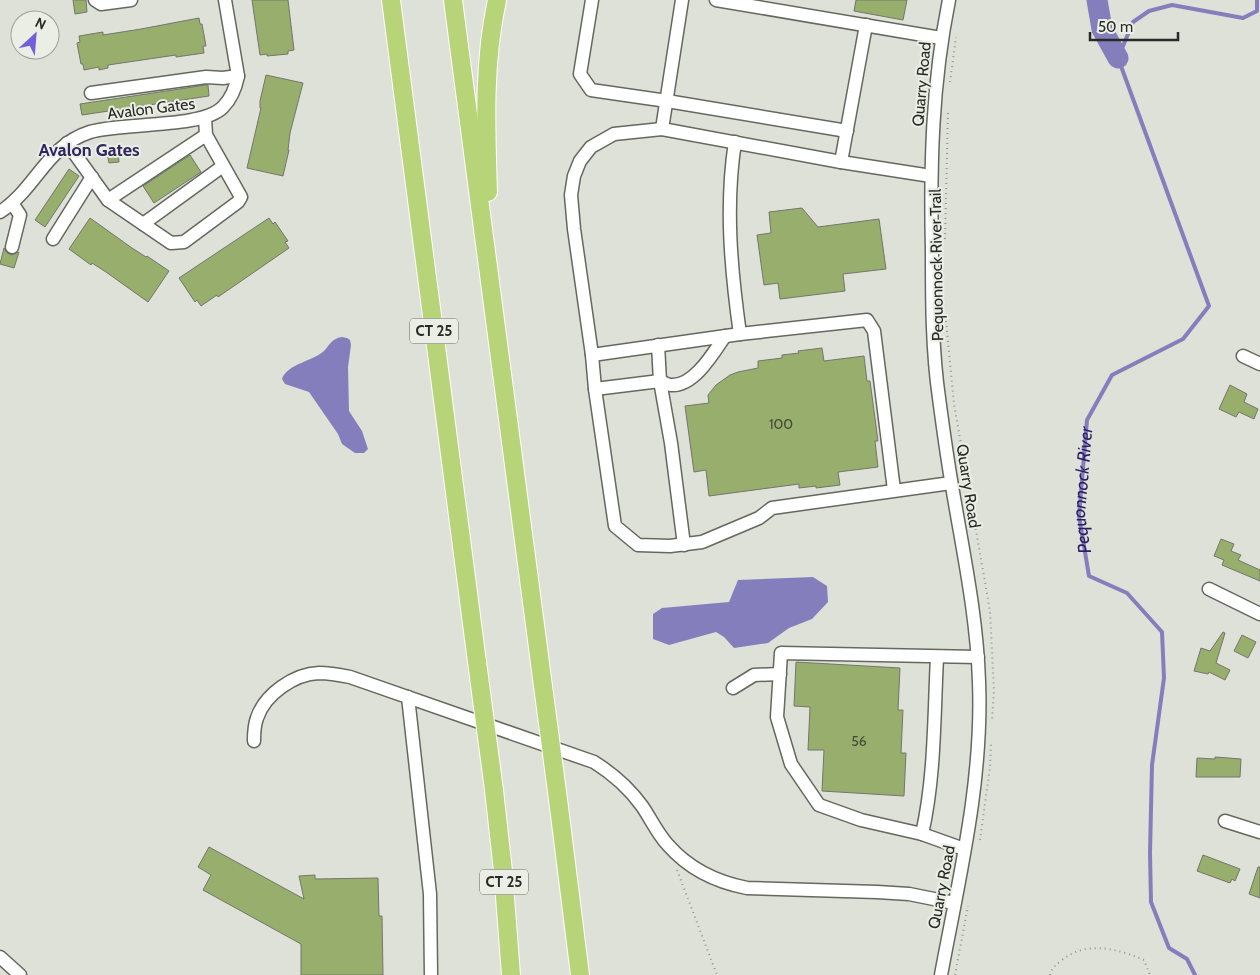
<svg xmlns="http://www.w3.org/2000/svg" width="1260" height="975" font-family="Cabin,sans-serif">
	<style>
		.water { fill: #847fbc }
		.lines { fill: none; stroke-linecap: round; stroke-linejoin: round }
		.stream { stroke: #847fbc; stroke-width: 4 }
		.river { stroke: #847fbc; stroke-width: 21 }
		.building { fill: #98ae6d; stroke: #73766d }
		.minor-casing { stroke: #64685f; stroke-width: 15 }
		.highway-casing { stroke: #fff; stroke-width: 20 }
		.path { stroke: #93958e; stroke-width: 2; stroke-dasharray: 1 4; stroke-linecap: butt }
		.minor { stroke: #fff; stroke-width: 12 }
		.highway { stroke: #b7d578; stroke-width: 18 }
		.highway-bridge-casing { stroke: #fff; stroke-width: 20; stroke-linecap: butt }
		.highway-bridge { stroke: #b7d578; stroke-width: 18 }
		.labels { text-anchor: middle; stroke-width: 4; stroke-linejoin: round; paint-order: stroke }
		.number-label { font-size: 14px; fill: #454b38 }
		.shield { fill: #eaeee4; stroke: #636560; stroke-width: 1 }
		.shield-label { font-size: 15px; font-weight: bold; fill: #292a27 }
		.street-label { font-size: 16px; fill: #292a27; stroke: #eaeee4 }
		.neighbourhood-label { font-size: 18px; font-weight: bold; fill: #302560; stroke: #eaeee4 }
		.water-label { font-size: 18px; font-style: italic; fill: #2d1c64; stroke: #eaeee4 }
	</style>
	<rect width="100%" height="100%" fill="#dde1d7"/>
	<g class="water">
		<path d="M342,337L347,338L350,340L351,345L348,367L349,411L362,431L368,449L364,453H355L342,444L338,434L309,392L285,384L282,379C287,364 313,361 324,351C330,344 333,338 342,337Z"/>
		<polygon points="813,577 827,586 828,602 812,619 789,628 768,643 734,648 724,637 716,632 669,645 653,639 653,614 662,608 729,602 738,580"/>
	</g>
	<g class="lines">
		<path class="stream" id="s1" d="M1195,975L1187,959L1169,948L1151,902L1150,853L1152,765L1164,678L1162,632L1127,593L1089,576L1079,516L1087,420L1112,375L1183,339L1209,306L1118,58L1133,22L1149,11L1172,5L1243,18L1257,11V0"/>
		<polyline class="river" points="1097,0 1102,29 1118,58"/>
	</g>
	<g class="building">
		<polygon points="73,0 86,0 87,12 75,14"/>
		<polygon points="252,0 288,0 294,50 288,51 288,54 267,56 267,54 260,55"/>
		<polygon points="856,0 907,0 903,20 854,11"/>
		<polygon points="199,18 200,24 202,24 206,46 203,46 204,53 176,57 176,55 108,65 108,68 99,70 99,67 84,70 83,64 81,64 77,43 80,42 79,36 103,32 103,35 141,29"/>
		<polygon points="266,75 303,83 290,133 288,150 289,150 283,176 247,168 261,108 260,108 260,101"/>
		<polygon points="206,85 208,85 209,96 82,115 80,104"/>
		<polygon points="118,151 119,162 109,163 107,153"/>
		<polygon points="190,155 201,172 154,203 143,186"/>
		<polygon points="69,169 79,176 45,227 35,220"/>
		<polygon points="802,208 818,227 879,219 886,269 843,274 845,291 780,299 778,283 764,285 757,235 771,233 769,212"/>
		<polygon points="90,218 132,248 146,257 147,256 169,271 148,302 106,272 92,263 91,265 69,249"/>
		<polygon points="269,218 273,224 275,222 288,241 285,242 289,248 218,297 217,295 201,306 197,300 195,302 179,278"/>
		<polygon points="4,248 6,252 11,255 19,252 14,268 0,264"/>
		<polygon points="822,348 824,361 864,356 867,381 870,381 878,441 875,441 878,467 838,472 840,485 816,488 816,486 799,488 799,484 709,496 706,470 694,472 685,406 709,403 708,395 716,385 730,375 738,372 758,368 758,361 782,358 782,355 799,353 798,351"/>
		<polygon points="1230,385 1247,394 1244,402 1258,409 1254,419 1239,412 1236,417 1219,409"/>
		<polygon points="1221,539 1234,544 1231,551 1241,555 1238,560 1260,570 1260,581 1222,565 1224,560 1214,556"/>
		<polygon points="1223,632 1225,633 1216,663 1230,670 1225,680 1209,672 1208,674 1194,671 1201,648 1210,651"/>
		<polygon points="1242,635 1256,642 1248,658 1234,651"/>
		<polygon points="796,662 900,668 898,710 903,710 901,753 906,753 904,796 822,791 824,750 808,750 810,707 794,706"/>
		<polygon points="1215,757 1241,759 1240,777 1196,777 1197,758 1215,759"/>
		<polygon points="209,847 304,899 299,876 315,875 315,879 378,878 379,916 382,916 383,975 301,975 301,944 203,890 211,875 198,867"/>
		<polygon points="1203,855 1240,869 1235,881 1232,879 1230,883 1197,871"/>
		<polygon points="1258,867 1260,867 1260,898 1249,894"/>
	</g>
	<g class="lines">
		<g class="minor-casing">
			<g id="minor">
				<polyline points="95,0 101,4 131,0"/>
				<polyline points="592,0 580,74 591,90 667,101 847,131"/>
				<polyline points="716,0 941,38"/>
				<polyline points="91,93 206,77 223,78 238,76"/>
				<polyline points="662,129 682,0"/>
				<path d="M735,142C725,206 731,270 740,334"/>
				<polyline points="67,143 108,200 171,243 184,242 238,202 241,197 206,135 205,118"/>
				<polyline points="841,162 866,25"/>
				<polyline points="931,176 841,162 662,129 614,134 591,147 580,161 574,176 571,195 574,229 592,355 595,389 615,526 638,545 670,546 702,542 759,518 772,508 951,483"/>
				<polyline points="108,200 206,135"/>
				<path d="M0,212C36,189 46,146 90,132C121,122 202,129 223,107C231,99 236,86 238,76L225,0"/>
				<polyline points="143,224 223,166"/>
				<polyline points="53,239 92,177"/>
				<polyline points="12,247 20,215 12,203"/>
				<polyline points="658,345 660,381 671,443 684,545"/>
				<polyline points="592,355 740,334 867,320 874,331 894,490"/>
				<polyline points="1243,356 1260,364"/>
				<path d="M595,389L660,381C663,382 667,385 671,385C694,387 714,352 725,336"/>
				<polyline points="1209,589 1260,614"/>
				<polyline points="733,688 754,675 780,674"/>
				<polyline points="408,697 430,894 431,975"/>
				<path d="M254,741C254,733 254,726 257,718C265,694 294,674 319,673C330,673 340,675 350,677L594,762C613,774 629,788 642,806C651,819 657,833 668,845C689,869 716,882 747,888L877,892L909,894L954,903"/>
				<polyline points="1225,821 1260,832"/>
				<path d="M922,834C935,777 934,716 937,657"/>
				<polyline points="964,849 922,834 861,820 819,805 791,764 777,717 781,653 978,657"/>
				<polyline points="0,957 20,975"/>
				<path d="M941,975C959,878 983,781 979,682C977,616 963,552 952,486C947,457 943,428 939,398C932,350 932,300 932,251C930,165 932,84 949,0"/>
			</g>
		</g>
		<g class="highway-casing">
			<g id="highway">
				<polyline points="391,0 477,662"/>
				<polyline points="453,0 543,686"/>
				<path d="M488,192C486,128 483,64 497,0"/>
				<polyline points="494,790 503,871 511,975"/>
				<polyline points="559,807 580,975"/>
			</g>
		</g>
		<g class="path">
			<polyline points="950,82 956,37"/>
			<polyline points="945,239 948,111"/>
			<polyline points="946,321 954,404 990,611 994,691 992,720"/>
			<polyline points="980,840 990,767 991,743"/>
			<polyline points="677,870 717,975"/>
			<polyline points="955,975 968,906"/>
			<path d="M1050,975C1052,967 1056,965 1062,960C1087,940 1118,949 1144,960L1150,975"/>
		</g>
		<use href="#minor" class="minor"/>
		<use href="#highway" class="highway"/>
		<g class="highway-bridge-casing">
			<g id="highway-bridge">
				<polyline points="477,662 494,790"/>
				<polyline points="543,686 559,807"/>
			</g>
		</g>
		<use href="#highway-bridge" class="highway-bridge"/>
	</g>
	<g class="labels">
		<g class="number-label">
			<text x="781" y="429">100</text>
			<text x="859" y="746">56</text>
		</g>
		<g class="shield">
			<rect x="410" y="318.5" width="48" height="25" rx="4"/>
			<rect x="480" y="869.5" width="48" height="25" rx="4"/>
		</g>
		<g class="shield-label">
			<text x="434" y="336">CT 25</text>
			<text x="504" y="887">CT 25</text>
		</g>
		<g class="street-label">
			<text transform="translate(921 84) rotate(-85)" y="6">Quarry Road</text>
			<text transform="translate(151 108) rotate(-7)" y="6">Avalon Gates</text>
			<text transform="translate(936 265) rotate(-91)" y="6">Pequonnock River Trail</text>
			<text transform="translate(969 486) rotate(81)" y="6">Quarry Road</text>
			<text transform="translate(941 887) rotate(-79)" y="6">Quarry Road</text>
		</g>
		<g class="neighbourhood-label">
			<text x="89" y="156">Avalon Gates</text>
		</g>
		<g class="water-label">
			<text dy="6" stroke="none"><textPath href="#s1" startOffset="540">Pequonnock River</textPath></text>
		</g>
	</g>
	<g transform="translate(35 35) rotate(26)"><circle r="24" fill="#eaeee4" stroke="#9da098"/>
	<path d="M0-4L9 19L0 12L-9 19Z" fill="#745ed9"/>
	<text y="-8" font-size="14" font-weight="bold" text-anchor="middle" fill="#292a27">N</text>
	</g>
	<path d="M1090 32v8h88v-8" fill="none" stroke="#292a27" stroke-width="2.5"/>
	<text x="1098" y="32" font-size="15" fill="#292a27" stroke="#eaeee4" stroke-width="4" paint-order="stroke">50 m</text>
</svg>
